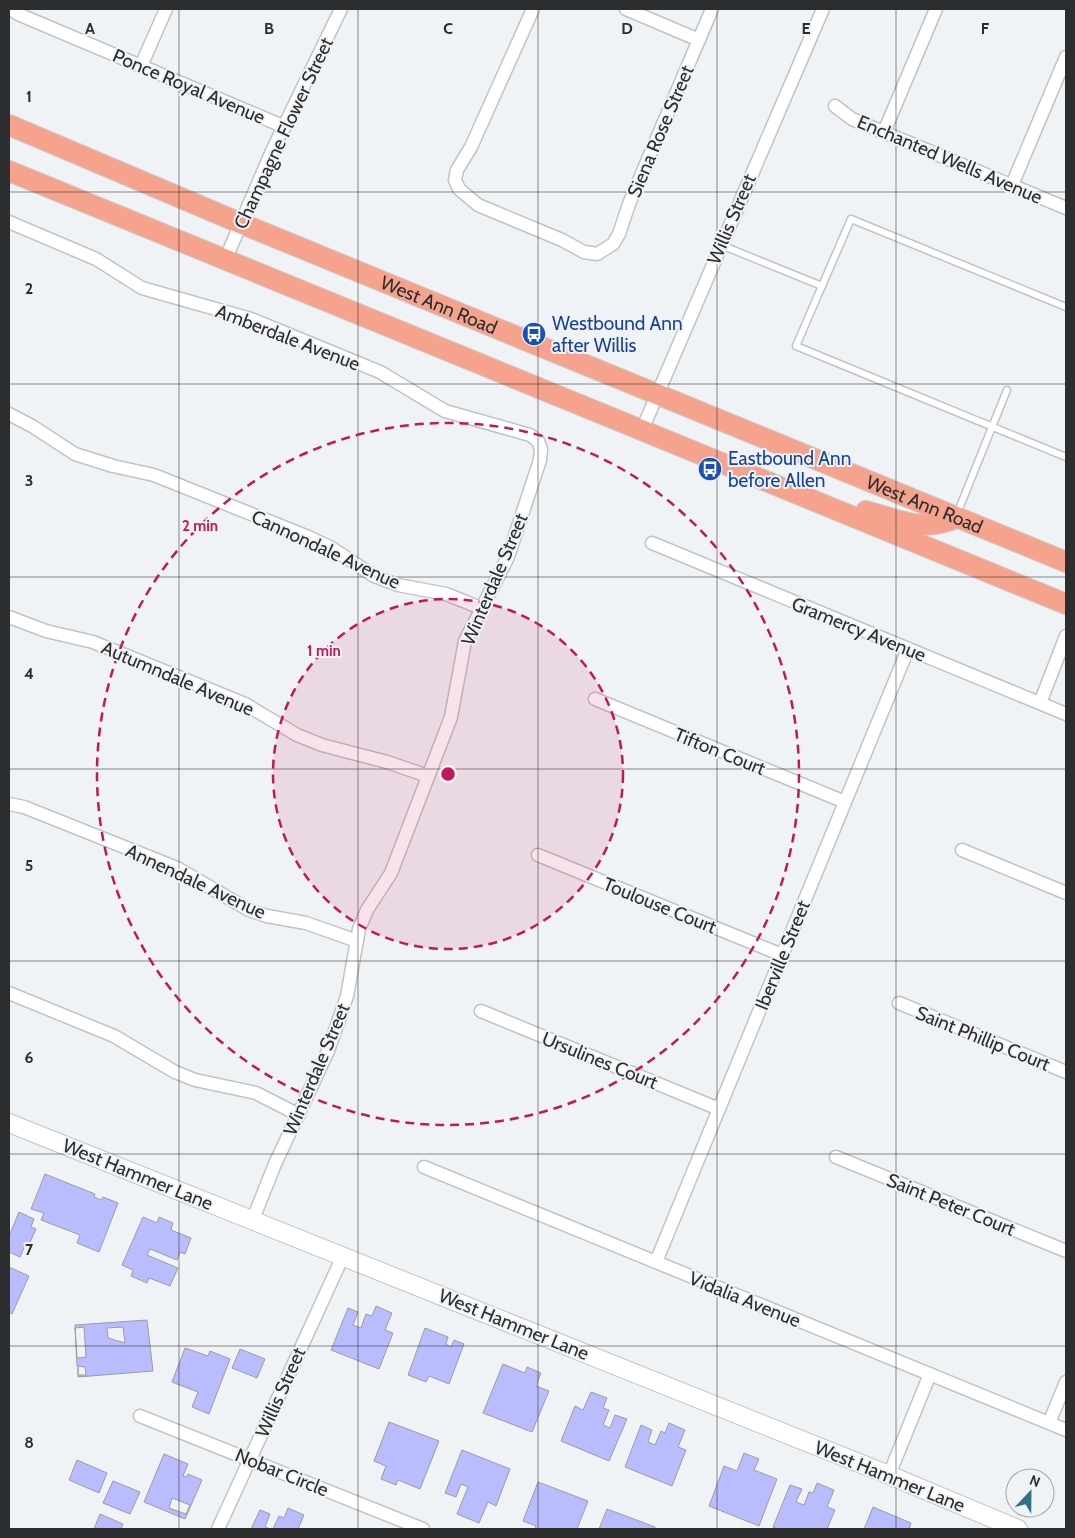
<svg xmlns="http://www.w3.org/2000/svg" width="1075" height="1538" font-family="Cabin,sans-serif">
	<style>
		.building { fill: #b9bcfe; stroke: #9c9c9f; fill-rule: evenodd }
		.lines { fill: none; stroke-linecap: round; stroke-linejoin: round }
		.lane-casing { stroke: #c1c3c6; stroke-width: 9 }
		.street-casing { stroke: #c1c3c6; stroke-width: 15 }
		.secondary-casing { stroke: #c1c3c6; stroke-width: 20 }
		.primary-casing { stroke: #cccdcd; stroke-width: 22 }
		.lane { stroke: #fff; stroke-width: 6 }
		.street { stroke: #fff; stroke-width: 12 }
		.secondary { stroke: #fff; stroke-width: 18 }
		.primary { stroke: #f5a38d; stroke-width: 20 }
		.grid { fill: none; stroke: #2c2d2e; stroke-width: 1; stroke-opacity: 0.55 }
		.ring { fill: none; stroke: #c2185b; stroke-width: 2.5; stroke-dasharray: 9 6 }
		.labels { text-anchor: middle; stroke-width: 4; stroke-linejoin: round; paint-order: stroke }
		.street-label { font-size: 19px; fill: #2c2d2e; stroke: #f0f3f5 }
		.transit-label { font-size: 19px; fill: #164399; stroke: #f0f3f5; text-anchor: start }
		.grid-label { font-size: 16px; text-anchor: middle; font-weight: bold; fill: #2c2d2e; stroke: #f0f3f5; stroke-width: 4; stroke-linejoin: round; paint-order: stroke }
		.centre { fill: #c2185b; stroke: #f0f3f5; stroke-width: 2.5 }
		.ring-label { font-size: 15px; text-anchor: middle; font-weight: bold; fill: #c2185b; stroke: #f0f3f5; stroke-width: 4; stroke-linejoin: round; paint-order: stroke }
	</style>
	<rect width="100%" height="100%" fill="#f0f3f5"/>
	<g class="building">
		<polygon points="45,1174 95,1194 94,1197 101,1200 103,1197 118,1203 99,1252 77,1243 80,1235 41,1220 44,1213 31,1209"/>
		<polygon points="19,1212 34,1219 31,1227 36,1229 29,1245 26,1243 20,1257 9,1252 9,1236"/>
		<polygon points="143,1217 157,1223 159,1217 173,1223 171,1230 191,1238 185,1254 180,1252 177,1260 150,1249 147,1255 178,1268 170,1286 149,1278 147,1283 131,1276 133,1270 122,1265"/>
		<polygon points="9,1267 29,1276 12,1314 9,1313"/>
		<polygon points="376,1306 392,1313 385,1330 393,1333 379,1369 331,1350 348,1308 358,1312 353,1325 361,1328 366,1314 372,1316"/>
		<path d="M147,1320L153,1371L78,1377V1367V1375H86L85,1367L77,1366L75,1325ZM84,1327L86,1357L77,1358L75,1328ZM123,1327L125,1343L108,1338L107,1328Z"/>
		<polygon points="425,1328 448,1337 446,1344 451,1347 454,1340 464,1344 449,1384 429,1376 426,1382 408,1375"/>
		<polygon points="185,1348 208,1356 210,1351 230,1359 209,1414 192,1407 198,1392 172,1382"/>
		<polygon points="240,1349 265,1359 257,1378 232,1368"/>
		<polygon points="503,1364 525,1373 527,1367 541,1373 536,1386 549,1391 532,1432 483,1413"/>
		<polygon points="591,1392 607,1398 603,1408 609,1410 603,1425 610,1428 615,1415 627,1419 609,1461 561,1441 575,1406 583,1410"/>
		<polygon points="389,1422 439,1441 420,1489 398,1480 396,1485 381,1479 386,1466 374,1461"/>
		<polygon points="669,1423 685,1430 678,1447 686,1450 672,1486 625,1467 641,1425 652,1430 648,1442 655,1445 661,1431 665,1433"/>
		<polygon points="462,1450 510,1469 496,1506 488,1502 479,1523 457,1514 468,1487 461,1484 456,1497 445,1493"/>
		<polygon points="744,1453 759,1459 754,1470 777,1479 759,1526 709,1506 724,1466 737,1471"/>
		<path d="M164,1454L188,1464L183,1476L187,1477L188,1474L202,1480L185,1519L144,1502ZM172,1498L190,1505L186,1514L169,1508Z"/>
		<polygon points="77,1460 107,1473 99,1493 69,1480"/>
		<polygon points="113,1481 140,1492 130,1514 103,1503"/>
		<polygon points="538,1482 588,1501 577,1529 535,1529 536,1526 523,1521"/>
		<polygon points="817,1483 834,1490 827,1507 835,1510 827,1529 779,1529 773,1527 790,1485 802,1489 796,1502 804,1505 809,1492 813,1493"/>
		<polygon points="873,1507 911,1523 909,1529 864,1529"/>
		<polygon points="288,1508 304,1515 298,1529 273,1529 279,1516 284,1518"/>
		<polygon points="607,1509 655,1527 655,1529 599,1529"/>
		<polygon points="260,1510 270,1514 265,1527 270,1529 251,1529"/>
		<polygon points="100,1514 123,1524 121,1529 94,1529"/>
	</g>
	<g class="lines">
		<g class="lane-casing">
			<g id="lane">
				<polyline points="721,245 822,286"/>
				<polyline points="1066,307 851,219 796,346 1066,457"/>
				<polyline points="957,514 1007,390"/>
			</g>
		</g>
		<g class="street-casing">
			<g id="street">
				<polyline points="10,9 18,14 285,127"/>
				<polyline points="533,9 471,147 457,170 455,180 459,189 478,205 562,240 584,252 597,254 613,244 619,234 629,204 712,9"/>
				<polyline points="626,9 699,40"/>
				<polyline points="141,66 166,9"/>
				<polyline points="835,106 852,119 1066,208"/>
				<polyline points="884,132 936,9"/>
				<polyline points="1012,185 1066,57"/>
				<polyline points="9,222 96,259 142,288 251,319 380,372 445,411 530,435 538,441 541,449 540,460 508,557 465,641 451,717 391,873 367,910 359,929 347,996 328,1051 275,1164 253,1219"/>
				<polyline points="226,258 272,151 341,9"/>
				<polyline points="9,414 32,426 75,454 113,466 154,475 306,536 330,547 374,576 398,585 446,594 481,608"/>
				<polyline points="642,430 823,9"/>
				<polyline points="652,543 1066,714"/>
				<polyline points="9,617 46,631 93,642 245,704 297,735 322,745 387,762 428,776"/>
				<polyline points="595,699 845,802"/>
				<polyline points="1040,703 1066,636"/>
				<polyline points="9,804 24,807 177,868 249,910 267,916 306,923 357,941"/>
				<polyline points="962,850 1066,893"/>
				<polyline points="538,855 782,955"/>
				<polyline points="9,993 114,1036 175,1072 195,1080 256,1093 299,1115"/>
				<polyline points="899,1003 1066,1072"/>
				<polyline points="481,1011 719,1109"/>
				<polyline points="836,1157 1066,1251"/>
				<polyline points="424,1167 1066,1430"/>
				<polyline points="656,1262 908,649"/>
				<polyline points="140,1416 423,1529"/>
				<polyline points="1049,1423 1066,1382"/>
				<polyline points="889,1475 930,1374"/>
				<polyline points="218,1529 343,1256"/>
			</g>
		</g>
		<g class="secondary-casing">
			<polyline id="secondary" points="9,1123 889,1475 1018,1529"/>
		</g>
		<g class="primary-casing">
			<g id="primary">
				<path id="s1" d="M9,125L240,223L1066,562"/>
				<polyline points="9,171 1066,604"/>
				<path d="M866,511C899,520 923,533 956,518"/>
			</g>
		</g>
		<use href="#lane" class="lane"/>
		<use href="#street" class="street"/>
		<use href="#secondary" class="secondary"/>
		<use href="#primary" class="primary"/>
	</g>
	<path class="grid" d="M179,9V1529M358,9V1529M538,9V1529M717,9V1529M896,9V1529M9,192H1066M9,384H1066M9,577H1066M9,769H1066M9,961H1066M9,1154H1066M9,1346H1066"/>
	<circle cx="448" cy="774" r="175" fill="#c2185b" fill-opacity=".12"/>
	<g class="ring">
		<circle cx="448" cy="774" r="175"/>
		<circle cx="448" cy="774" r="351"/>
	</g>
	<defs>
		<g id="bus-disc" transform="scale(1.25)"><circle r="9.5" fill="#1a4fb4" stroke="#f0f3f5"/><path d="M-5-6H5V4H4V6H2V4H-2V6H-4V4H-5ZM-3.5-4V0h7V-4ZM-3.5 1.2v1.5H-2V1.2ZM2 1.2v1.5H3.5V1.2Z" fill="#fff"/></g>
	</defs>
	<g fill-rule="evenodd">
		<use href="#bus-disc" x="534" y="334"/>
		<use href="#bus-disc" x="710" y="469"/>
	</g>
	<g class="labels">
		<g class="street-label">
			<text transform="translate(189 86) rotate(23)" y="7">Ponce Royal Avenue</text>
			<text transform="translate(660 131) rotate(-67)" y="7">Siena Rose Street</text>
			<text transform="translate(283 133) rotate(-65)" y="7">Champagne Flower Street</text>
			<text transform="translate(950 159) rotate(23)" y="7">Enchanted Wells Avenue</text>
			<text transform="translate(731 219) rotate(-67)" y="7">Willis Street</text>
			<text dy="7" stroke="none"><textPath href="#s1" startOffset="466">West Ann Road</textPath></text>
			<text transform="translate(288 337) rotate(21)" y="7">Amberdale Avenue</text>
			<text dy="7" stroke="none"><textPath href="#s1" startOffset="991">West Ann Road</textPath></text>
			<text transform="translate(326 549) rotate(25)" y="7">Cannondale Avenue</text>
			<text transform="translate(494 579) rotate(-67)" y="7">Winterdale Street</text>
			<text transform="translate(859 629) rotate(22)" y="7">Gramercy Avenue</text>
			<text transform="translate(178 678) rotate(23)" y="7">Autumndale Avenue</text>
			<text transform="translate(720 751) rotate(22)" y="7">Tifton Court</text>
			<text transform="translate(196 881) rotate(25)" y="7">Annendale Avenue</text>
			<text transform="translate(660 905) rotate(22)" y="7">Toulouse Court</text>
			<text transform="translate(782 955) rotate(-68)" y="7">Iberville Street</text>
			<text transform="translate(983 1038) rotate(22)" y="7">Saint Phillip Court</text>
			<text transform="translate(600 1060) rotate(22)" y="7">Ursulines Court</text>
			<text transform="translate(316 1069) rotate(-67)" y="7">Winterdale Street</text>
			<text transform="translate(138 1174) rotate(22)" y="7">West Hammer Lane</text>
			<text transform="translate(951 1204) rotate(22)" y="7">Saint Peter Court</text>
			<text transform="translate(745 1299) rotate(22)" y="7">Vidalia Avenue</text>
			<text transform="translate(514 1324) rotate(22)" y="7">West Hammer Lane</text>
			<text transform="translate(280 1392) rotate(-66)" y="7">Willis Street</text>
			<text transform="translate(282 1472) rotate(22)" y="7">Nobar Circle</text>
			<text transform="translate(890 1476) rotate(22)" y="7">West Hammer Lane</text>
		</g>
		<g class="transit-label">
			<text x="552" y="330">Westbound Ann<tspan x="552" dy="22">after Willis</tspan></text>
			<text x="728" y="465">Eastbound Ann<tspan x="728" dy="22">before Allen</tspan></text>
		</g>
	</g>
	<g class="grid-label">
		<text x="90" y="34">A</text>
		<text x="269" y="34">B</text>
		<text x="448" y="34">C</text>
		<text x="627" y="34">D</text>
		<text x="806" y="34">E</text>
		<text x="985" y="34">F</text>
		<text x="29" y="102">1</text>
		<text x="29" y="294">2</text>
		<text x="29" y="486">3</text>
		<text x="29" y="679">4</text>
		<text x="29" y="871">5</text>
		<text x="29" y="1063">6</text>
		<text x="29" y="1255">7</text>
		<text x="29" y="1448">8</text>
	</g>
	<circle cx="448" cy="774" r="8" class="centre"/>
	<g class="ring-label">
		<text x="200" y="531">2 min</text>
		<text x="324" y="656">1 min</text>
	</g>
	<rect width="1075" height="1538" fill="none" stroke="#2c2d2e" stroke-width="20"/>
	<g transform="translate(1030 1493) rotate(22)"><circle r="24" fill="#f0f3f5" stroke="#a2a4a5"/>
	<path d="M0-4L9 19L0 12L-9 19Z" fill="#317185"/>
	<text y="-8" font-size="14" font-weight="bold" text-anchor="middle" fill="#2c2d2e">N</text>
	</g>
</svg>
